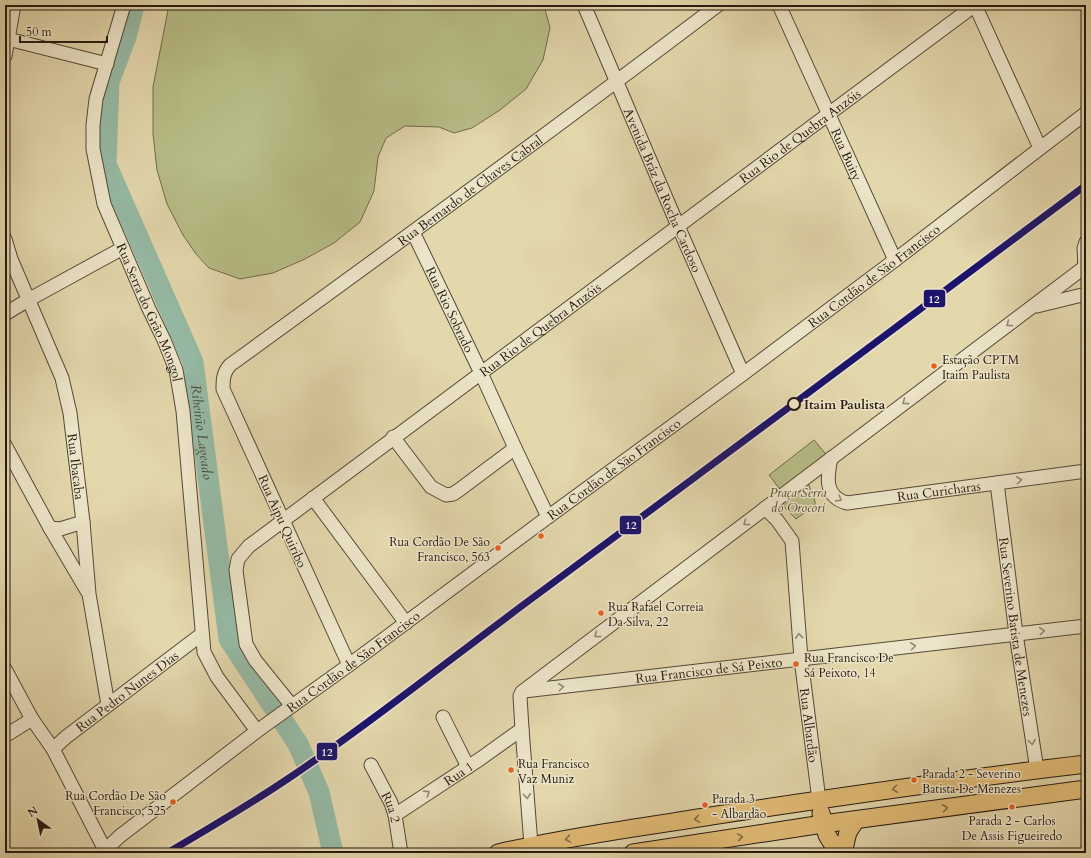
<svg xmlns="http://www.w3.org/2000/svg" width="1091" height="858" font-family="Cardo,serif">
	<style>
		.green { fill: #b8bd87; stroke: #6e6c4c }
		.lines { fill: none; stroke-linecap: round; stroke-linejoin: round }
		.river { stroke: #96baa5; stroke-width: 21 }
		.minor-casing { stroke: #544938; stroke-width: 15 }
		.major-casing { stroke: #251a11; stroke-width: 19 }
		.minor { stroke: #ede5c9; stroke-width: 13 }
		.major { stroke: #e2bc76; stroke-width: 17 }
		.rail-1-casing { stroke: #ede5c9; stroke-width: 10 }
		.rail-1 { stroke: #1c146b; stroke-width: 7 }
		.oneway { stroke: #938a76 }
		.oneway2 { stroke: #846b44 }
		.bus-dot { fill: #e86121; stroke: #ede5c9; stroke-width: 1.5 }
		.stop-dot { fill: #ede5c9; stroke: #251a11; stroke-width: 2 }
		.labels { text-anchor: middle; stroke-width: 3; stroke-linejoin: round; paint-order: stroke }
		.bus-label { font-size: 12px; fill: #251a11; stroke: #ede5c9; text-anchor: start }
		.street-label { font-size: 13px; fill: #251a11; stroke: #ede5c9 }
		.stop-label { font-size: 13px; font-weight: bold; fill: #251a11; stroke: #ede5c9; text-anchor: start }
		.park-label { font-size: 13px; font-style: italic; fill: #514b34; stroke: #ede5c9 }
		.water-label { font-size: 14px; font-style: italic; fill: #474a3d; stroke: #ede5c9 }
		.line-badge { stroke: #ede5c9; stroke-width: 1.5 }
		.badge-label { font-size: 11px; text-anchor: middle; font-weight: bold; fill: #fff }
	</style>
	<rect width="100%" height="100%" fill="#e3d7ac"/>
	<filter id="stains"><feTurbulence type="fractalNoise" baseFrequency=".005" numOctaves="4"/><feColorMatrix values="0 0 0 0 .2 0 0 0 0 .09 0 0 0 0 .02 0 0 0 .5 -.17"/></filter>
	<radialGradient id="worn" r=".72"><stop offset=".6" stop-color="#630" stop-opacity="0"/><stop offset="1" stop-color="#630" stop-opacity=".3"/></radialGradient>
	<g class="green">
		<polygon points="169,5 544,5 550,28 543,60 526,89 500,110 472,128 454,133 439,127 405,126 386,138 378,157 374,191 360,222 334,243 305,259 273,273 240,279 209,268 196,254 183,235 167,204 157,170 153,134 153,87"/>
		<polygon points="814,440 829,458 808,483 815,501 815,505 796,519 779,502 782,492 769,475"/>
	</g>
	<g class="lines">
		<path class="river" id="s1" d="M134,5L126,37L109,82L106,164L193,362L229,639L298,744L319,792L333,853"/>
		<g class="minor-casing">
			<g id="minor">
				<path id="s2" d="M124,5L96,99L93,125V149L104,204L149,309L164,340L176,370L183,411L204,652L217,677L257,731"/>
				<path id="s3" d="M584,5L678,226L743,374"/>
				<path id="s4" d="M779,5L895,260"/>
				<polyline points="975,5 1040,148"/>
				<polyline points="8,39 107,64"/>
				<polyline points="5,56 14,5"/>
				<path id="s5" d="M413,232L481,373L515,448L548,517"/>
				<path id="s6" d="M5,239L11,259L62,378L70,413L83,522L89,594L108,705"/>
				<polyline points="1085,267 1084,248 1086,242"/>
				<polyline points="1037,306 1086,294"/>
				<polyline points="5,314 28,300 123,248"/>
				<polyline points="393,437 431,487 446,495 453,494 459,490 515,448"/>
				<polyline points="5,445 50,528 87,591"/>
				<path id="s7" d="M831,458C827,477 824,497 847,503L1086,471"/>
				<path id="s8" d="M997,483L1016,634L1037,770"/>
				<polyline points="313,498 406,623"/>
				<path id="s9" d="M765,508L777,520L792,541L801,659L819,800"/>
				<polyline points="50,528 60,529 83,522"/>
				<path id="s10" d="M349,665L223,389C223,380 223,373 230,365C393,247 557,127 718,5"/>
				<polyline points="5,669 32,719 53,749 105,850"/>
				<path id="s11" d="M524,691L1086,626"/>
				<polyline points="522,692 1086,266"/>
				<polyline points="522,692 520,696 522,729 531,845"/>
				<path id="s12" d="M292,706L255,660L246,644L236,570L238,559L249,546L975,5"/>
				<polyline points="443,717 468,767"/>
				<polyline points="5,736 32,719"/>
				<path id="s13" d="M53,749L66,737L202,634"/>
				<path id="s14" d="M371,765L391,803L395,815L401,853"/>
				<path id="s15" d="M395,815L480,759L522,729"/>
				<path id="s16" d="M102,853L120,836L257,731L349,665L548,517L743,374L895,260L1086,113"/>
			</g>
		</g>
		<g class="major-casing">
			<g id="major">
				<polyline points="821,813 827,835 838,853"/>
				<path d="M498,853C572,836 649,826 724,814C844,796 965,778 1086,764"/>
				<polyline points="633,853 823,824 1086,789"/>
				<polyline points="843,853 848,832 856,820"/>
			</g>
		</g>
		<use href="#minor" class="minor"/>
		<use href="#major" class="major"/>
		<g class="rail-1-casing">
			<path id="rail-1" d="M167,853C208,829 249,805 289,778C377,719 460,651 546,588C726,454 907,320 1086,185"/>
		</g>
		<use href="#rail-1" class="rail-1"/>
	</g>
	<defs><path id="oneway-chevron" d="M-2-3.5L2.5 0L-2 3.5" fill="none" stroke-width="1.6" stroke-linecap="round" stroke-linejoin="round"/></defs>
	<g class="oneway">
		<use href="#oneway-chevron" transform="translate(1009 324) rotate(143)"/>
		<use href="#oneway-chevron" transform="translate(905 402) rotate(143)"/>
		<use href="#oneway-chevron" transform="translate(1019 480) rotate(-7)"/>
		<use href="#oneway-chevron" transform="translate(839 499) rotate(32)"/>
		<use href="#oneway-chevron" transform="translate(746 523) rotate(143)"/>
		<use href="#oneway-chevron" transform="translate(1042 631) rotate(-6)"/>
		<use href="#oneway-chevron" transform="translate(597 635) rotate(143)"/>
		<use href="#oneway-chevron" transform="translate(799 636) rotate(-94)"/>
		<use href="#oneway-chevron" transform="translate(913 646) rotate(-7)"/>
		<use href="#oneway-chevron" transform="translate(561 687) rotate(-7)"/>
		<use href="#oneway-chevron" transform="translate(1032 742) rotate(81)"/>
		<use href="#oneway-chevron" transform="translate(427 793) rotate(-33)"/>
		<use href="#oneway-chevron" transform="translate(527 796) rotate(85)"/>
	</g>
	<g class="oneway2">
		<use href="#oneway-chevron" transform="translate(895 789) rotate(172)"/>
		<use href="#oneway-chevron" transform="translate(945 808) rotate(-8)"/>
		<use href="#oneway-chevron" transform="translate(697 819) rotate(171)"/>
		<use href="#oneway-chevron" transform="translate(740 837) rotate(-9)"/>
		<use href="#oneway-chevron" transform="translate(568 839) rotate(170)"/>
	</g>
	<g class="bus-dot">
		<circle cx="934" cy="366" r="3.5"/>
		<circle cx="541" cy="536" r="3.5"/>
		<circle cx="498" cy="548" r="3.5"/>
		<circle cx="601" cy="613" r="3.5"/>
		<circle cx="796" cy="664" r="3.5"/>
		<circle cx="511" cy="770" r="3.5"/>
		<circle cx="914" cy="780" r="3.5"/>
		<circle cx="173" cy="802" r="3.5"/>
		<circle cx="705" cy="805" r="3.5"/>
		<circle cx="1012" cy="807" r="3.5"/>
	</g>
	<circle class="stop-dot" cx="794" cy="404" r="6"/>
	<g class="labels">
		<g class="bus-label">
			<text x="942" y="364">Estação CPTM<tspan x="942" dy="15">Itaim Paulista</tspan></text>
			<text x="490" y="546" text-anchor="end">Rua Cordão De São<tspan x="490" dy="15">Francisco, 563</tspan></text>
			<text x="608" y="611">Rua Rafael Correia<tspan x="608" dy="15">Da Silva, 22</tspan></text>
			<text x="804" y="662">Rua Francisco De<tspan x="804" dy="15">Sá Peixoto, 14</tspan></text>
			<text x="518" y="768">Rua Francisco<tspan x="518" dy="15">Vaz Muniz</tspan></text>
			<text x="922" y="778">Parada 2 - Severino<tspan x="922" dy="15">Batista De Menezes</tspan></text>
			<text x="166" y="800" text-anchor="end">Rua Cordão De São<tspan x="166" dy="15">Francisco, 525</tspan></text>
			<text x="712" y="803">Parada 3<tspan x="712" dy="15">- Albardão</tspan></text>
			<text x="1012" y="825" text-anchor="middle">Parada 2 - Carlos<tspan x="1012" dy="15">De Assis Figueiredo</tspan></text>
		</g>
		<g class="street-label">
			<text dy="5" stroke="none"><textPath href="#s12" startOffset="867">Rua Rio de Quebra Anzóis</textPath></text>
			<text dy="5" stroke="none"><textPath href="#s4" startOffset="164">Rua Buity</textPath></text>
			<text dy="5" stroke="none"><textPath href="#s10" startOffset="626">Rua Bernardo de Chaves Cabral</textPath></text>
			<text dy="5" stroke="none"><textPath href="#s3" startOffset="201">Avenida Bráz da Rocha Cardoso</textPath></text>
			<text dy="5" stroke="none"><textPath href="#s16" startOffset="964">Rua Cordão de São Francisco</textPath></text>
			<text dy="5" stroke="none"><textPath href="#s5" startOffset="86">Rua Rio Sobrado</textPath></text>
			<text dy="5" stroke="none"><textPath href="#s2" startOffset="322">Rua Serra do Grão Mongol</textPath></text>
			<text dy="5" stroke="none"><textPath href="#s12" startOffset="543">Rua Rio de Quebra Anzóis</textPath></text>
			<text dy="5" stroke="none"><textPath href="#s6" startOffset="240">Rua Ibacaba</textPath></text>
			<text dy="5" stroke="none"><textPath href="#s16" startOffset="640">Rua Cordão de São Francisco</textPath></text>
			<text dy="5" stroke="none"><textPath href="#s7" startOffset="147">Rua Curicharas</textPath></text>
			<text transform="translate(283 521) rotate(66)" y="5">Rua Aipu Quiribo</text>
			<text dy="5" stroke="none"><textPath href="#s8" startOffset="145">Rua Severino Batista de Menezes</textPath></text>
			<text dy="5" stroke="none"><textPath href="#s16" startOffset="316">Rua Cordão de São Francisco</textPath></text>
			<text dy="5" stroke="none"><textPath href="#s11" startOffset="186">Rua Francisco de Sá Peixto</textPath></text>
			<text dy="5" stroke="none"><textPath href="#s13" startOffset="94">Rua Pedro Nunes Dias</textPath></text>
			<text dy="5" stroke="none"><textPath href="#s9" startOffset="228">Rua Albardão</textPath></text>
			<text dy="5" stroke="none"><textPath href="#s15" startOffset="76">Rua 1</textPath></text>
			<text dy="5" stroke="none"><textPath href="#s14" startOffset="47">Rua 2</textPath></text>
		</g>
		<g class="stop-label">
			<text x="804" y="409">Itaim Paulista</text>
		</g>
		<g class="park-label">
			<text x="798" y="497">Praça Serra<tspan x="798" dy="15">do Orocori</tspan></text>
		</g>
		<g class="water-label">
			<text dy="5" stroke="none"><textPath href="#s1" startOffset="450">Ribeirão Lageado</textPath></text>
		</g>
	</g>
	<g class="line-badge">
		<rect x="923" y="289" width="23" height="19" rx="4" fill="#1c146b"/>
		<rect x="619" y="515" width="23" height="20" rx="4" fill="#1c146b"/>
		<rect x="316" y="742" width="22" height="19" rx="4" fill="#1c146b"/>
	</g>
	<g class="badge-label">
		<text x="934" y="303">12</text>
		<text x="631" y="529">12</text>
		<text x="327" y="756">12</text>
	</g>
	<rect width="1091" height="858" fill="none" stroke="#e3d7ac" stroke-width="20"/>
	<rect x="6" y="6" width="1079" height="846" fill="none" stroke="#251a11" stroke-width="2"/>
	<rect x="10" y="10" width="1071" height="838" fill="none" stroke="#251a11"/>
	<g transform="translate(38 820) rotate(327)" stroke="#ede5c9" stroke-width="3" paint-order="stroke">
	<path d="M0-3L7 15L0 10L-7 15Z" fill="#251a11"/>
	<text y="-6" font-size="11" font-weight="bold" text-anchor="middle" fill="#251a11">N</text>
	</g>
	<path d="M20 36v6h87v-6" fill="none" stroke="#251a11" stroke-width="2"/>
	<text x="26" y="36" font-size="12" fill="#251a11" stroke="#ede5c9" stroke-width="3" paint-order="stroke">50 m</text>
	<rect width="100%" height="100%" filter="url(#stains)"/>
	<rect width="100%" height="100%" fill="url(#worn)"/>
</svg>
